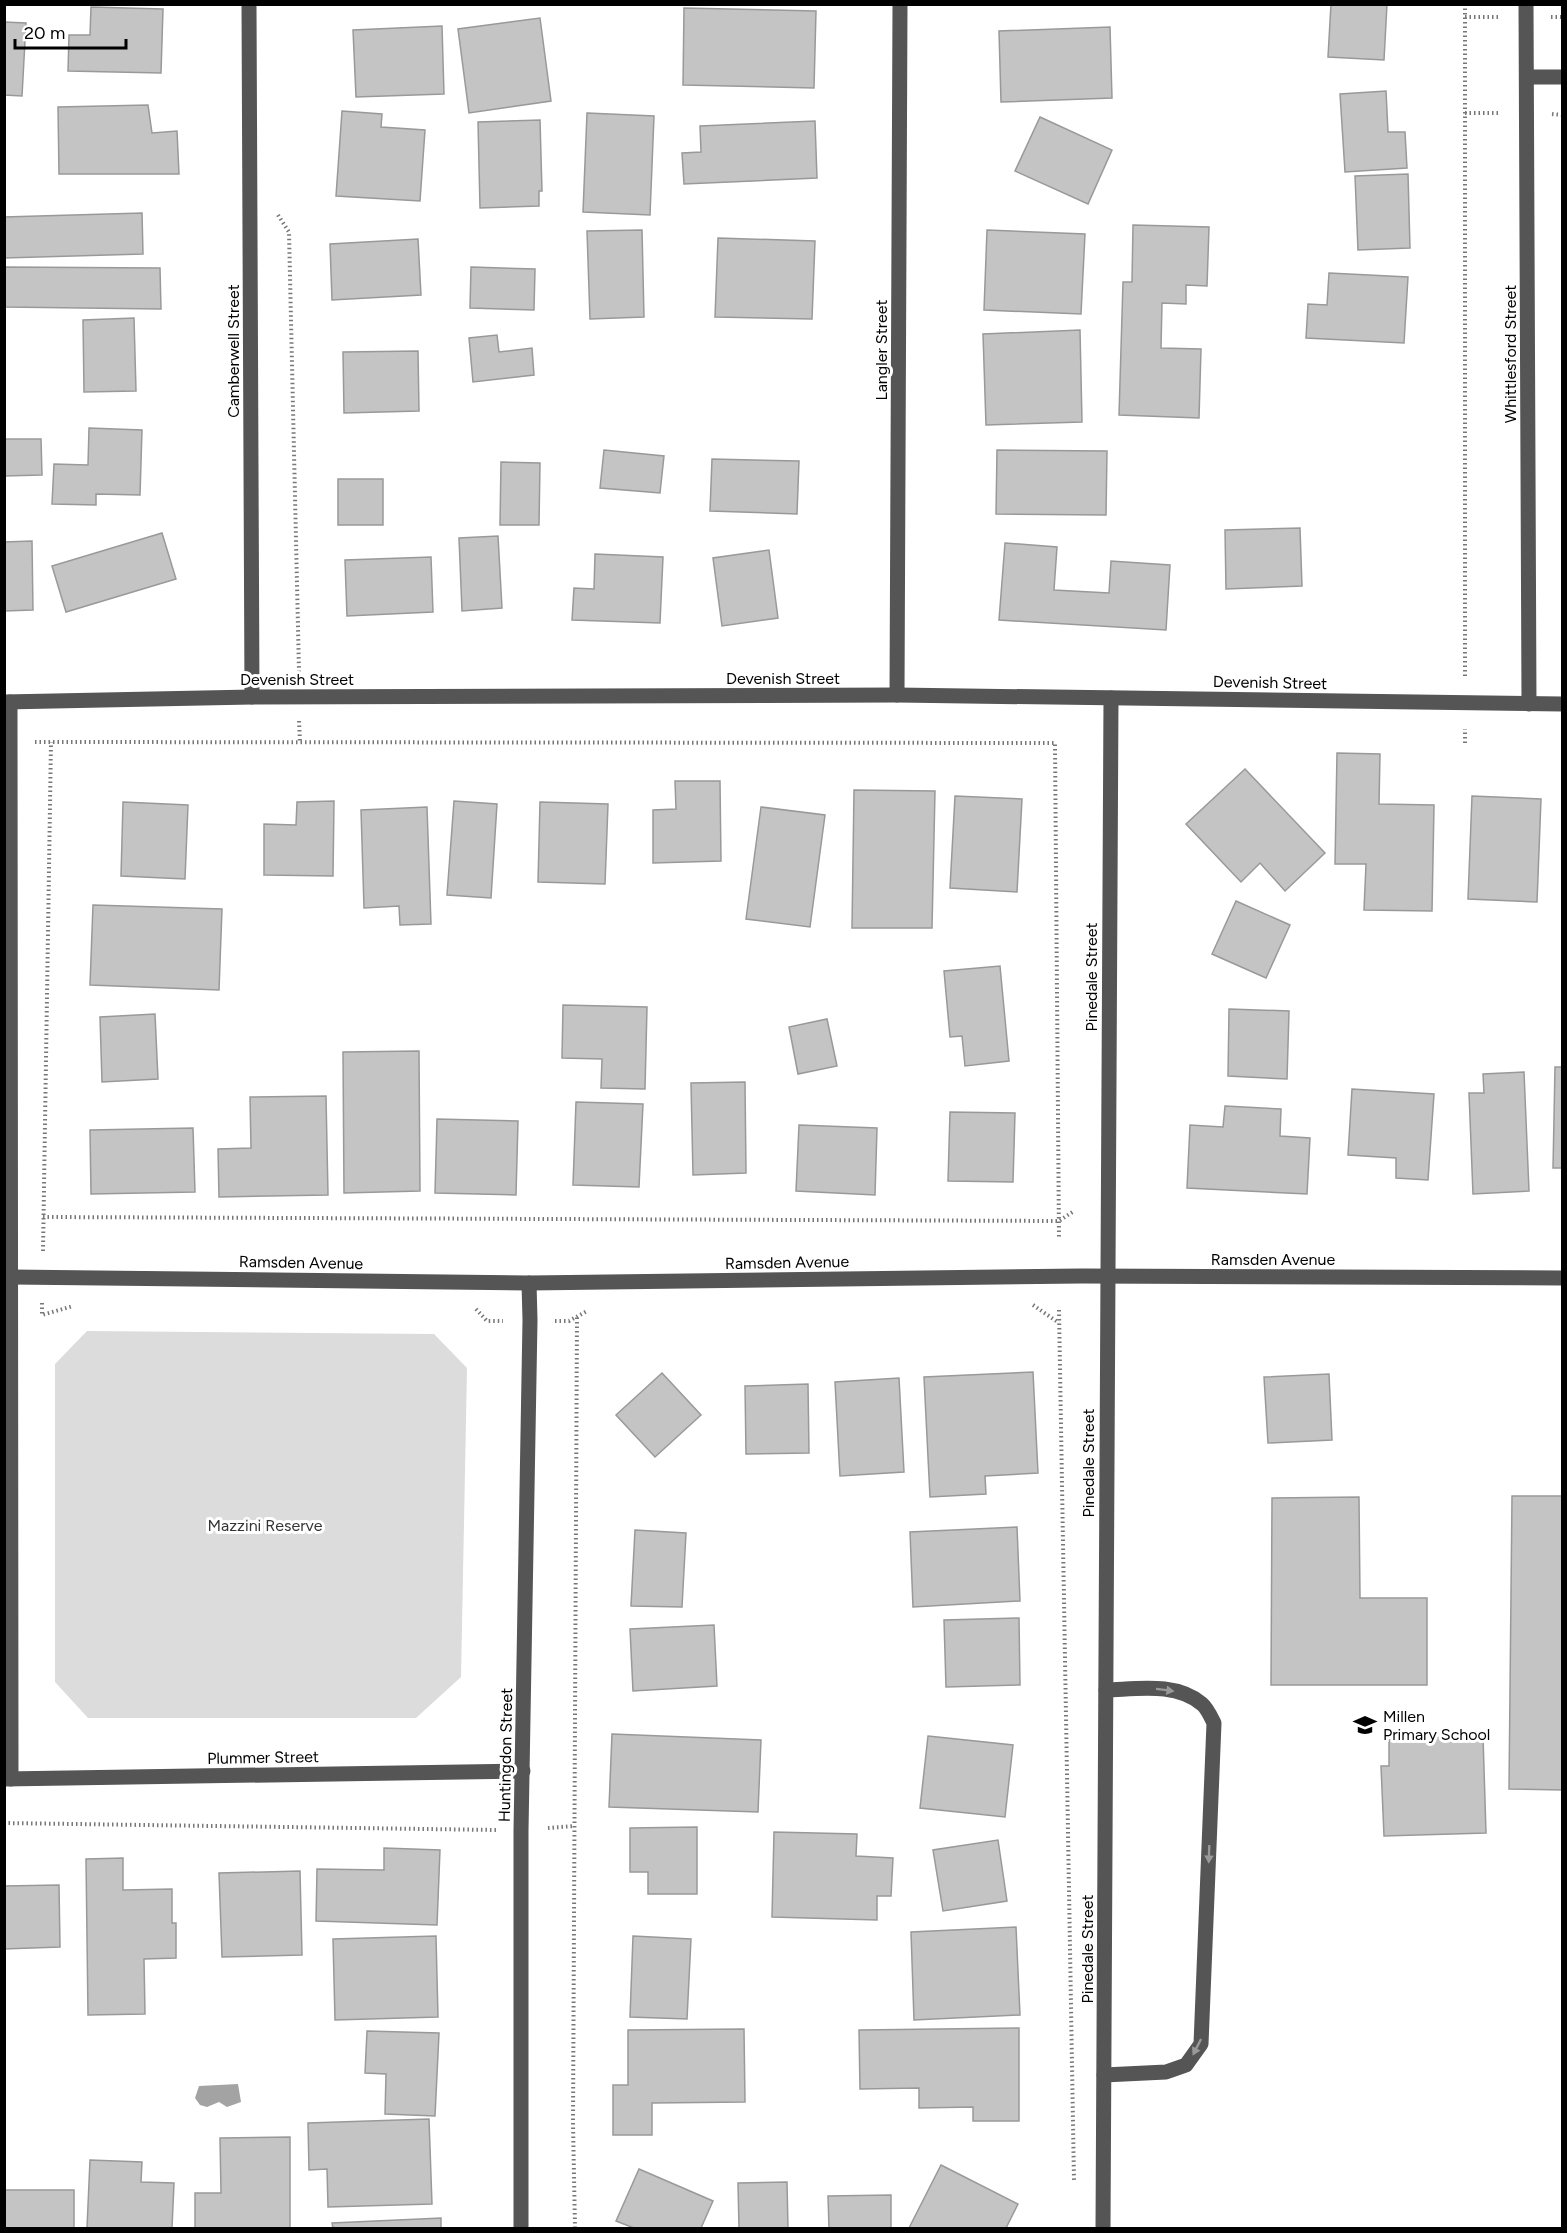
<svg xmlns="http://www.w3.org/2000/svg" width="1567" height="2233" font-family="Figtree,sans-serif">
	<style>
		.green { fill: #dcdcdc }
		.water { fill: #a3a3a3 }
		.building { fill: #c4c4c4; stroke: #999; stroke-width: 1.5 }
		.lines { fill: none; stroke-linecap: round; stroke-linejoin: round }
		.path { stroke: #777; stroke-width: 4; stroke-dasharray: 1.5 3; stroke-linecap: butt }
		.minor { stroke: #555; stroke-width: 15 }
		.oneway { fill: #999 }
		.labels { text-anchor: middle; stroke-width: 6; stroke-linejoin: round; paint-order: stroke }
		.street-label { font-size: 16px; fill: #000; stroke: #fff }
		.park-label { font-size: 16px; fill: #333; stroke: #fff }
		.poi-label { font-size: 16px; fill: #000; stroke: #fff; text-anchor: start }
	</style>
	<rect width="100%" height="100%" fill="#fff"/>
	<polygon class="green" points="87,1331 434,1334 467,1368 461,1677 416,1718 88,1718 55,1682 55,1364"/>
	<polygon class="water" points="238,2084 241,2102 227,2107 219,2102 207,2107 200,2105 195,2098 199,2086"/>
	<g class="building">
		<polygon points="1331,4 1387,4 1384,60 1328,57"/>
		<polygon points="91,7 163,9 161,73 68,71 69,35 90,35"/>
		<polygon points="684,8 816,11 814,88 683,85"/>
		<polygon points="540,18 551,101 469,113 458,29"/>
		<polygon points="4,22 26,23 22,96 4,95"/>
		<polygon points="442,26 444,94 356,97 353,30"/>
		<polygon points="1110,27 1112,98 1001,102 999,31"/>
		<polygon points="1386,91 1388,132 1405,132 1407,168 1345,172 1340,94"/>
		<polygon points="148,105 152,133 177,131 179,174 59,174 58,107"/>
		<polygon points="342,111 382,114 381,127 425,130 420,201 336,196"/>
		<polygon points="587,113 654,116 650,215 583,212"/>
		<polygon points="1040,117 1112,150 1088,204 1015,171"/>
		<polygon points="540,120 542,191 539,191 539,206 480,208 478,122"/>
		<polygon points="815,121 817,178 684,184 682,153 701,152 700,126"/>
		<polygon points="1408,174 1410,248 1358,250 1355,176"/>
		<polygon points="142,213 143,254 4,258 4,217"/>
		<polygon points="1133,225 1209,227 1207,286 1186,285 1186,304 1162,303 1161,348 1201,349 1199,418 1119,415 1123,282 1132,282"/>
		<polygon points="642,230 644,317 590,319 587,231"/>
		<polygon points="987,230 1085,234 1081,314 984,310"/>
		<polygon points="718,238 815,241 812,319 715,317"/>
		<polygon points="418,239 421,295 332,300 330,244"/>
		<polygon points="4,267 160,268 161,309 4,307"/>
		<polygon points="471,267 535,269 534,310 470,308"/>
		<polygon points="1329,273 1408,277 1404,343 1306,338 1308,304 1327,305"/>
		<polygon points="134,318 136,391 84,392 83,320"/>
		<polygon points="1080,330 1082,422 986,425 983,334"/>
		<polygon points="497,335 499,352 532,348 534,375 473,382 469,338"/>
		<polygon points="418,351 419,411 344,413 343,352"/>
		<polygon points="89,428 142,430 140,495 96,494 96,505 52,504 54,464 88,465"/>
		<polygon points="4,439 41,439 42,475 4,476"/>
		<polygon points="604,450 664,456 660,493 600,488"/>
		<polygon points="997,450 1107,451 1106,515 996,514"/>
		<polygon points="712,459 799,461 797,514 710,511"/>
		<polygon points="501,462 540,463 539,525 500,525"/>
		<rect x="338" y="479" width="45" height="46"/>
		<polygon points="1300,528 1302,586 1226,589 1225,530"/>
		<polygon points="162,533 176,579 66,612 52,566"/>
		<polygon points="498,536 502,608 462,611 459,538"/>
		<polygon points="32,541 33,610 4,611 4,542"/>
		<polygon points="1005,543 1057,547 1054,590 1109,593 1111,561 1170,565 1166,630 999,620"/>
		<polygon points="769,550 778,618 722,626 713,558"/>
		<polygon points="595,554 663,557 660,623 572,620 574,588 594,589"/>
		<polygon points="431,557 433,612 347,616 345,560"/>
		<polygon points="1337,753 1380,754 1379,804 1434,805 1432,911 1364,910 1366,864 1335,864"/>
		<polygon points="1245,769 1325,853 1285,891 1260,863 1241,882 1186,824"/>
		<polygon points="675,781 720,781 721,861 653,863 653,810 676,809"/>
		<polygon points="854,790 935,791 932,928 852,928"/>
		<polygon points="955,796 1022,799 1017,892 950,888"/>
		<polygon points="1472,796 1541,799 1537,902 1468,899"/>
		<polygon points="334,801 333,876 264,875 264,824 296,825 297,802"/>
		<polygon points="454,801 497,804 491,898 447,895"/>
		<polygon points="123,802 188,805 185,879 121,876"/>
		<polygon points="540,802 608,804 605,884 538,882"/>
		<polygon points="427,807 431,924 400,925 399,906 364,908 361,810"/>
		<polygon points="761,807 825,815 810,927 746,919"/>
		<polygon points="1236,901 1290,925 1266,978 1212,954"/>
		<polygon points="93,905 222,909 219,990 90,985"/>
		<polygon points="1000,966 1009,1061 965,1066 962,1036 950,1037 944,971"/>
		<polygon points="563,1005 647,1007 645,1089 601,1088 602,1059 562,1058"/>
		<polygon points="1229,1009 1289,1011 1287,1079 1228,1076"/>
		<polygon points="155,1014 158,1079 102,1082 100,1017"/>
		<polygon points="827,1019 837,1066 798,1074 789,1027"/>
		<polygon points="419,1051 420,1191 344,1193 343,1052"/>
		<polygon points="1555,1067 1562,1067 1562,1168 1553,1168"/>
		<polygon points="1524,1072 1529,1191 1473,1194 1469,1093 1484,1093 1483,1074"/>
		<polygon points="745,1082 746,1173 693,1175 691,1083"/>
		<polygon points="1352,1089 1434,1094 1428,1180 1396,1178 1396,1158 1348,1155"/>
		<polygon points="326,1096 328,1195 219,1197 218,1149 251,1148 250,1097"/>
		<polygon points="576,1102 643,1104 639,1187 573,1185"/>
		<polygon points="1225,1106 1281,1109 1280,1136 1310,1138 1307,1194 1187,1188 1190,1125 1223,1127"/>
		<polygon points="950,1112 1015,1113 1013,1182 948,1181"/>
		<polygon points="437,1119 518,1121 516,1195 435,1193"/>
		<polygon points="799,1125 877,1128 875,1195 796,1191"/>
		<polygon points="193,1128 195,1192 91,1194 90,1130"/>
		<polygon points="1033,1372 1038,1473 985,1476 986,1494 930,1497 924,1377"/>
		<polygon points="662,1373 701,1415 655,1457 616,1415"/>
		<polygon points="1329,1374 1332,1440 1268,1443 1264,1377"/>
		<polygon points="899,1378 904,1472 840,1476 835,1382"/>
		<polygon points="808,1384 809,1453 746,1454 745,1386"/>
		<polygon points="1512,1496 1562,1496 1562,1790 1509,1789"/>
		<polygon points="1359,1497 1360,1598 1427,1598 1427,1685 1271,1685 1272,1498"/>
		<polygon points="1017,1527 1020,1601 913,1607 910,1532"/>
		<polygon points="635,1530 686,1533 682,1607 631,1606"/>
		<polygon points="1019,1618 1020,1685 946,1687 944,1620"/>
		<polygon points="714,1625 717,1686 633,1691 630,1629"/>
		<polygon points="612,1734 761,1740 758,1812 609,1807"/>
		<polygon points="928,1736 1013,1745 1005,1817 920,1808"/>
		<polygon points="1483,1736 1486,1833 1384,1836 1381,1766 1389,1766 1389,1739"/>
		<polygon points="697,1827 697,1894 648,1894 648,1872 630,1872 630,1828"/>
		<polygon points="774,1832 857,1834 856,1856 893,1858 891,1896 877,1896 877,1920 772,1917"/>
		<polygon points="998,1840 1007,1901 943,1911 933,1850"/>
		<polygon points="384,1848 440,1850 437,1925 316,1921 317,1869 384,1870"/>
		<polygon points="123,1858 123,1890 172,1889 172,1923 176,1923 176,1958 144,1959 145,2014 88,2015 86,1859"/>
		<polygon points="300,1871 302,1955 222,1957 219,1873"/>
		<polygon points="59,1885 60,1947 4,1949 4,1886"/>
		<polygon points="1016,1927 1020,2015 914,2020 911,1932"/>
		<polygon points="436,1936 438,2017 335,2020 333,1939"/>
		<polygon points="633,1936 691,1939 687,2019 630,2017"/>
		<polygon points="1019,2028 1019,2121 973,2121 973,2107 919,2108 919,2088 860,2089 859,2030"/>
		<polygon points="744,2029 745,2102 652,2103 652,2135 613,2135 613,2085 628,2085 628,2030"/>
		<polygon points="367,2031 439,2033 435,2116 385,2114 386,2074 365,2073"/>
		<polygon points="429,2119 432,2204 328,2207 327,2169 309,2170 308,2123"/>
		<polygon points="290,2137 290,2228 195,2228 195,2193 221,2193 220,2138"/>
		<polygon points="90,2160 142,2162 141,2182 174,2183 172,2228 87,2228"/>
		<polygon points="941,2165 1018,2204 1006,2228 909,2228"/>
		<polygon points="639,2169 713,2201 701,2228 634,2228 616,2221"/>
		<polygon points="787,2182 788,2228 739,2228 738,2183"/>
		<rect x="4" y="2190" width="70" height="38"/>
		<polygon points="891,2195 891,2228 829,2228 828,2196"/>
		<polygon points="441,2218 441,2228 333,2228 332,2223"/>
	</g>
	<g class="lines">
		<g class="path">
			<polyline points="1465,17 1499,17"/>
			<polyline points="1551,17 1562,17"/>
			<polyline points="1465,113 1500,113"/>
			<polyline points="1552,114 1562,115"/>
			<polyline points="278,215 289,232 299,672"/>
			<polyline points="1465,676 1465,4"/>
			<polyline points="299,721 300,742"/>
			<polyline points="35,742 1055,743 1059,1239"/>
			<polyline points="1465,743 1465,729"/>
			<polyline points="43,1217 1059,1221 1074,1211"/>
			<polyline points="43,1251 51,742"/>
			<polyline points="42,1303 42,1315 73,1306"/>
			<polyline points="1033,1305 1059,1323"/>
			<polyline points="476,1309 487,1321 503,1321"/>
			<polyline points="1059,1310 1074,2180"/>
			<polyline points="555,1321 569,1321 587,1311"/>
			<polyline points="4,1823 496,1830"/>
			<polyline points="548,1828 574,1826"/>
			<polyline points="575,2228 573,2123 577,1316"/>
		</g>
		<g class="minor">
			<polyline points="249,4 252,697"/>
			<polyline points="1526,4 1529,704"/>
			<polyline points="1527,77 1562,77"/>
			<polyline points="897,695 900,4"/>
			<polyline points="4,702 252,697 897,695 1562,704"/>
			<polyline points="10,702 11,1779"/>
			<polyline points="12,1277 529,1283 1081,1276 1562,1278"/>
			<polyline points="4,1779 523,1771"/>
			<path d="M1104,2075L1166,2072L1186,2065L1201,2044L1214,1723C1211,1717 1207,1708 1202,1704C1176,1682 1138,1689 1106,1690"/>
			<polyline points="521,2228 521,1831 530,1320 529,1283"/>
			<polyline points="1103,2228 1111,698"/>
		</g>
	</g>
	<defs><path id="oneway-solid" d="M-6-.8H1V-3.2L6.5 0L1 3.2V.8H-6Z" transform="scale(1.5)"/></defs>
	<g class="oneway">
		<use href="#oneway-solid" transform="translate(1165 1690) rotate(7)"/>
		<use href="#oneway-solid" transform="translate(1209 1854) rotate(92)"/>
		<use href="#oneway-solid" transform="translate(1197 2047) rotate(117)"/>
	</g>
	<defs>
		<g id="school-bare" transform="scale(1.8)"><path d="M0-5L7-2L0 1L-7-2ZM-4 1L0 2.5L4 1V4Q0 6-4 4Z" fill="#000" stroke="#fff" stroke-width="2.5" paint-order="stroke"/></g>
	</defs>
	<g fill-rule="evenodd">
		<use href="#school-bare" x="1365" y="1725"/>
	</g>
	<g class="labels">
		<g class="street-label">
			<text transform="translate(881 350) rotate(-90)" y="6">Langler Street</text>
			<text transform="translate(233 351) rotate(-90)" y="6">Camberwell Street</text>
			<text transform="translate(1510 354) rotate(-90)" y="6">Whittlesford Street</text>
			<text x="783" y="684">Devenish Street</text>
			<text x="297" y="685">Devenish Street</text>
			<text transform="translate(1270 682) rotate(1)" y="6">Devenish Street</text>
			<text transform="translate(1091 977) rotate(-90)" y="6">Pinedale Street</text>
			<text x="1273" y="1265">Ramsden Avenue</text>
			<text transform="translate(301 1262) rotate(1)" y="6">Ramsden Avenue</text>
			<text transform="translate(787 1262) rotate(-1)" y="6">Ramsden Avenue</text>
			<text transform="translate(1088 1463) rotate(-90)" y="6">Pinedale Street</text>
			<text transform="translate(505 1755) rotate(-89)" y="6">Huntingdon Street</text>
			<text transform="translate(263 1757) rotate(-1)" y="6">Plummer Street</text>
			<text transform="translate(1087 1949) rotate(-90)" y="6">Pinedale Street</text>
		</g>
		<g class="park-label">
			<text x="265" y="1531">Mazzini Reserve</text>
		</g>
		<g class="poi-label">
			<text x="1383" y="1722">Millen<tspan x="1383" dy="18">Primary School</tspan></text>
		</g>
	</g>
	<rect width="1567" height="2233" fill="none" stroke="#000000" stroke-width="12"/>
	<path d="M15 39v9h111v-9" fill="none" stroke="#000000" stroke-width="3"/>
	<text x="24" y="39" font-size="18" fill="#000000" stroke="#ffffff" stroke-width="4.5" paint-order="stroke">20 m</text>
</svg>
